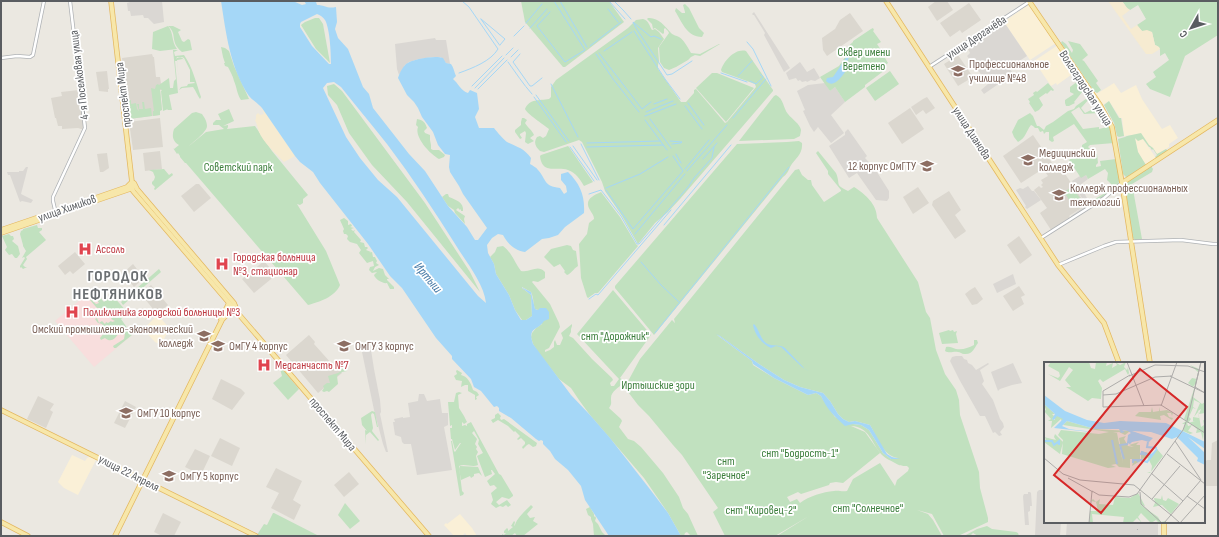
<svg xmlns="http://www.w3.org/2000/svg" width="1219" height="537" font-family="'Sofia Sans Condensed',sans-serif">
	<style>
		.commercial { fill: #faf0d7 }
		.industrial { fill: #dad7d3 }
		.education { fill: #dbd7cf }
		.medical { fill: #f8dedd }
		.green { fill: #c1e1bf; fill-rule: evenodd }
		.sand { fill: #f6ebd1 }
		.water { fill: #a5d7f7; fill-rule: evenodd }
		.lines { fill: none; stroke-linecap: round; stroke-linejoin: round }
		.stream { stroke: #a5d7f7; stroke-width: 1 }
		.minor-casing { stroke: #afb2b5; stroke-width: 4 }
		.major-casing { stroke: #e4b861; stroke-width: 5.5 }
		.minor { stroke: #fff; stroke-width: 2.5 }
		.major { stroke: #f7e7aa; stroke-width: 4 }
		.rail { stroke: #b0b1b1; stroke-width: 1; stroke-dasharray: 1 5; stroke-linecap: butt }
		.labels { text-anchor: middle; stroke-width: 3.5; stroke-linejoin: round; paint-order: stroke }
		.street-label { font-size: 12px; fill: #5a5d61; stroke: #fff }
		.park-label { font-size: 12px; fill: #3b7e3b; stroke: #fff }
		.education-label { font-size: 12px; fill: #785e54; stroke: #fff; text-anchor: start }
		.health-label { font-size: 12px; fill: #be3a42; stroke: #fff; text-anchor: start }
		.water-label { font-size: 13px; font-style: italic; fill: #4579a6; stroke: #fff }
		.district-label { font-size: 16px; font-weight: bold; letter-spacing: 1px; fill: #6b6f72; stroke: #fff }
		.inset-river { fill: none; stroke: #a5d7f7; stroke-width: 2 }
		.inset-road { fill: none; stroke: #adacaa; stroke-width: 1 }
		.view { fill: #d62828; fill-opacity: 0.15; stroke: #d62828; stroke-width: 2 }
		.inset-edge { fill: none; stroke: #5a5d61; stroke-width: 2 }
	</style>
	<rect width="100%" height="100%" fill="#ebe8e1"/>
	<g class="commercial">
		<polygon points="1028,5 1031,7 1056,43 1030,60 1004,22"/>
		<polygon points="1058,45 1078,74 1073,77 1071,75 1057,85 1056,83 1051,86 1034,61"/>
		<polygon points="1114,83 1121,93 1136,85 1142,99 1162,129 1170,125 1178,138 1169,144 1169,147 1157,155 1153,148 1149,146 1141,134 1124,136 1122,118 1120,118 1109,101 1104,104 1103,105 1094,92 1098,93"/>
		<polygon points="1135,139 1143,139 1156,158 1146,166 1138,152"/>
		<polygon points="158,315 170,329 169,331 170,332 166,335 161,345 155,342 143,329"/>
		<polygon points="72,455 85,461 87,458 90,456 97,458 78,495 64,488 58,482"/>
		<polygon points="460,514 472,528 477,536 467,536 465,533 462,536 454,536 444,525 446,523 447,524"/>
	</g>
	<g class="industrial">
		<polygon points="133,1 162,1 164,22 154,24 148,18 144,18 143,15 131,16 130,11 128,11 127,3"/>
		<polygon points="754,12 790,68 784,72 764,35 765,33 754,15 753,15 752,14"/>
		<polygon points="1004,22 1027,56 1009,68 1012,72 1009,74 1010,76 984,94 981,90 988,84 972,62 975,60 974,58 970,60 967,56 970,53 968,49 986,37 984,34 991,29 996,26 998,29 999,28 998,26"/>
		<polygon points="435,38 436,40 446,40 450,64 446,63 441,57 432,57 419,59 409,62 405,65 399,75 397,69 395,44"/>
		<polygon points="800,62 807,72 814,68 820,78 815,81 811,80 807,82 806,81 802,82 800,80 798,81 796,78 789,80 786,73"/>
		<polygon points="825,83 830,91 835,87 845,102 831,115 844,133 831,143 818,127 814,132 810,126 803,111 805,110 797,91 808,85"/>
		<polygon points="848,129 867,156 865,158 875,169 889,191 889,198 887,201 876,200 857,173 849,178 829,146 845,135 845,132"/>
		<polygon points="26,167 28,167 21,194 33,200 31,203 22,201 20,202 10,175 8,175 7,172 19,172 19,171 23,171"/>
		<polygon points="1086,175 1088,179 1080,185 1089,202 1095,199 1097,201 1072,218 1071,216 1086,205 1072,181 1080,176"/>
		<polygon points="1028,186 1032,191 1034,191 1041,200 1027,209 1025,207 1026,206 1016,190 1020,188 1023,189"/>
		<polygon points="1013,274 1016,284 997,293 993,284"/>
		<polygon points="371,350 374,369 380,400 381,412 380,414 388,452 386,452 383,444 374,410 362,352"/>
		<polygon points="956,356 962,356 964,359 967,360 968,363 972,365 976,370 988,363 989,364 980,370 984,381 982,384 993,400 1000,419 1003,423 1004,427 1000,432 1002,435 999,436 995,432 993,433 985,416 980,416 959,379 950,361 952,357"/>
		<polygon points="1013,363 1022,383 1012,385 1000,389 998,391 991,372"/>
		<polygon points="419,394 424,394 427,401 440,399 442,413 448,413 448,425 444,427 452,470 417,475 411,444 404,444 402,442 401,437 395,435 393,422 395,422 394,419 403,417 403,418 410,417 408,403 418,401"/>
		<polygon points="1039,490 1045,490 1045,522 1061,522 1060,536 1035,536 1037,492"/>
		<polygon points="1028,492 1030,492 1031,493 1032,506 1030,506 1030,511 1028,512 1029,525 1025,525 1023,496 1024,494 1028,494"/>
		<polygon points="1067,522 1158,522 1158,536 1066,536"/>
	</g>
	<g class="education">
		<polygon points="936,1 947,1 953,10 937,21 928,7"/>
		<polygon points="969,3 981,20 962,33 960,30 950,37 940,23"/>
		<polygon points="850,13 863,31 827,56 823,50 822,38 835,29 840,20"/>
		<polygon points="152,54 153,57 154,57 156,77 160,77 162,90 160,90 162,110 159,110 159,115 129,119 122,58"/>
		<polygon points="958,55 973,77 958,86 944,64"/>
		<polygon points="107,71 109,89 108,89 108,92 99,91 96,72"/>
		<polygon points="79,90 84,129 81,129 78,128 62,129 62,126 58,126 56,118 55,118 51,98 62,96 61,92"/>
		<polygon points="927,97 935,108 926,114 923,110 916,115 911,107 923,99"/>
		<polygon points="910,108 924,129 902,144 888,123"/>
		<polygon points="160,118 163,147 133,150 129,122"/>
		<polygon points="1033,135 1052,163 1021,183 1003,156"/>
		<polygon points="160,151 162,169 145,171 143,153"/>
		<polygon points="107,153 109,168 103,172 100,172 97,154"/>
		<polygon points="1059,165 1086,205 1069,216 1070,217 1051,230 1040,213 1047,208 1034,190 1039,186 1041,188 1043,187 1041,185 1043,183 1041,180 1048,176 1046,173"/>
		<polygon points="196,184 199,184 211,198 194,212 181,196"/>
		<polygon points="918,187 929,203 913,214 903,197"/>
		<polygon points="949,191 961,210 955,215 966,231 965,232 955,239 932,205 933,201"/>
		<polygon points="1019,236 1032,255 1020,264 1007,245"/>
		<polygon points="75,252 85,264 73,274 70,271 65,275 58,266"/>
		<polygon points="264,261 276,275 254,293 242,279"/>
		<polygon points="133,264 144,278 134,287 123,273"/>
		<polygon points="151,285 168,305 157,314 141,294"/>
		<polygon points="1019,286 1025,295 1021,297 1024,304 1013,311 1003,296"/>
		<polygon points="975,287 983,299 977,304 972,305 965,294 970,290"/>
		<polygon points="309,335 315,342 314,344 331,363 332,362 342,373 318,393 286,355"/>
		<polygon points="221,379 241,389 245,393 232,410 212,399"/>
		<polygon points="38,396 54,404 50,410 53,412 46,428 27,419"/>
		<polygon points="125,401 136,407 125,428 114,423"/>
		<polygon points="220,438 240,448 232,466 211,456"/>
		<polygon points="1218,440 1218,486 1205,486 1206,461 1207,460 1211,460 1212,443"/>
		<polygon points="195,449 210,456 201,475 185,467"/>
		<polygon points="276,468 302,481 293,500 301,505 294,520 271,508 279,493 266,487"/>
		<polygon points="349,472 359,484 344,497 334,485"/>
		<polygon points="163,513 181,522 174,536 162,536 154,532"/>
	</g>
	<polygon class="medical" points="93,289 132,335 94,367 55,321"/>
	<g class="green">
		<polygon points="521,1 609,1 624,22 565,67 563,67 525,22"/>
		<path d="M1122,1H1218V35L1185,56L1170,97L1150,89L1146,84L1156,77L1153,72L1169,60L1165,53L1160,56C1160,50 1161,47 1155,45L1152,32L1142,31L1137,25L1146,19L1138,5L1130,10L1127,8Z"/>
		<path d="M685,4L689,8L699,28L704,33L702,37C687,37 682,22 675,11L676,8L682,13H685V12L683,5Z"/>
		<polygon points="315,18 319,18 323,24 330,63 316,49 301,25 305,22"/>
		<path d="M648,18C658,17 665,26 671,33C674,36 676,35 679,37C684,40 688,48 691,53L700,54L719,44H720L700,56L695,55L691,57L688,60L676,67L669,70L664,68L660,62L659,47L669,33L668,31L665,28L664,29V33L663,34L655,28L653,29L652,24L647,19Z"/>
		<path d="M643,19C649,21 649,25 652,30L655,29L659,32L664,39L658,48L659,61L658,65V69L681,102H686L694,93V90L696,89L725,123L727,122L756,87L755,84L722,72L721,70C724,61 735,48 746,51L773,90V91L680,199L668,212L655,223L638,244L622,216L605,191L602,182L582,142L579,140L544,152L540,151C536,147 533,143 537,137L540,136L543,138L546,136L549,129C543,124 527,114 525,109C530,98 539,101 549,99L551,97V87L556,80L628,28L636,20Z"/>
		<path d="M168,26H173L181,30L178,32L182,41L184,42L188,39L190,40L192,50L182,52C169,41 178,34 168,26Z"/>
		<path d="M168,26C174,33 171,41 177,49L160,51L152,49L153,32Z"/>
		<polygon points="873,28 874,30 873,31 881,42 877,44 883,53 885,54 889,48 890,48 891,51 888,53 887,56 885,58 888,63 883,67 885,70 865,85 865,87 845,102 835,87 830,91 820,77 839,66 845,57 840,50 845,49 853,42 853,41 871,29"/>
		<polygon points="1062,41 1066,44 1072,53 1073,50 1068,41 1080,44 1088,55 1082,60 1084,61 1098,81 1096,83 1101,90 1097,93 1094,91 1061,43"/>
		<path d="M221,47L225,48L229,51L234,66L249,99L241,100C237,94 237,88 234,81C233,76 230,71 228,67L225,66L224,63H225L223,57Z"/>
		<path d="M173,50H178L174,52L175,56L184,55C193,68 196,83 201,97L200,99C197,95 196,91 193,87L182,88L179,90L181,87L187,86L188,84L195,83L194,82H190V70L184,58L182,57H177L176,59C178,57 182,56 184,60L183,59L177,60L179,84L177,61H175L178,93L169,95L172,110H167L168,109L163,111L161,91L162,90L160,89L162,110L160,111V115L153,116V111H154L151,88L155,89L156,85L158,84L159,85L169,78L170,88H173L174,81L176,79Z"/>
		<polygon points="890,71 899,84 875,101 866,88"/>
		<polygon points="712,73 717,73 754,88 726,122 696,88"/>
		<polygon points="1078,81 1080,83 1077,89 1081,87 1083,83 1091,94 1090,95 1089,95 1084,88 1083,91 1074,102 1075,103 1069,106 1066,106 1065,103 1065,100 1074,94 1070,92 1070,87"/>
		<polygon points="1048,83 1054,90 1053,91 1051,90 1047,94 1046,93 1039,98 1043,105 1039,110 1035,112 1029,103 1030,102 1028,99 1034,95 1033,93 1036,91 1037,92"/>
		<polygon points="334,84 342,91 425,203 470,272 480,292 407,202 372,165 349,133 337,105 328,95 327,86"/>
		<path d="M776,95C784,99 783,108 788,114C792,119 800,124 801,130C801,131 800,136 800,136L794,139L739,141L774,96Z"/>
		<path d="M1090,96L1091,97L1081,108L1085,113L1099,106L1109,124C1100,127 1100,121 1098,113L1084,114L1079,107L1071,112L1083,129L1099,127V129L1111,126L1114,143L1090,145L1088,147L1090,149L1089,152L1090,153L1097,154L1098,163L1096,165V167L1101,166L1100,161L1116,159L1120,179C1118,189 1104,196 1097,201L1095,199L1112,189C1113,185 1110,183 1107,180L1108,173L1105,169L1088,179L1086,175L1081,178L1069,160L1079,153V152L1082,149V145L1087,142L1074,124L1053,137L1054,141L1052,142L1049,140V132H1046L1044,134L1043,131L1040,132L1038,128H1035L1033,126L1031,125C1026,131 1026,138 1018,142L1014,137L1012,132L1018,120L1030,113L1033,116L1037,126H1039L1044,130L1046,126L1053,122L1068,111L1074,109L1076,106Z"/>
		<polygon points="131,100 131,104 136,103 137,109 139,111 137,104 139,104 139,109 143,109 142,102 144,102 145,109 151,108 152,116 129,119 126,101"/>
		<polygon points="1109,101 1119,118 1121,118 1124,136 1119,137 1117,136 1114,123 1104,105"/>
		<path d="M229,109L234,121L223,126L228,125V127L227,129L255,126L272,151L308,195L303,199V203L300,205L297,204L326,251L340,285C335,297 319,302 308,305L186,163H185L180,157V156L178,153L177,154L173,148L174,149L179,145C172,141 172,135 174,129L192,113L196,112L202,114C204,117 207,121 207,126C207,132 193,142 189,146L206,132L224,129L219,125H213V123L216,120H221L218,114Z"/>
		<path d="M522,118H524L527,120L525,123C528,128 532,130 534,135L530,138L534,141L528,144L525,142L526,133L525,131L520,134V135L522,138L520,139L515,132V130L521,125V122Z"/>
		<path d="M417,119C423,120 425,122 427,128L424,131L425,133L430,135V140L431,145V149L433,150H439L445,155L444,157L439,159C430,154 414,137 418,127L416,125Z"/>
		<polygon points="1141,133 1149,145 1153,148 1157,154 1166,149 1168,151 1156,158 1155,157 1157,155 1153,149 1152,150 1150,147 1149,147 1143,139 1138,141 1135,138 1138,152 1146,165 1127,178 1123,174 1118,139 1125,137 1127,136"/>
		<path d="M799,141L802,143C803,155 795,158 790,167C788,172 787,174 783,177L654,335L615,288V286L737,144L787,142Z"/>
		<path d="M568,146L569,147L593,182L584,186C580,179 576,173 568,170C557,166 542,175 540,156L541,155Z"/>
		<path d="M818,151L836,173C841,185 834,184 848,191L854,187C865,194 877,204 877,218L918,282L926,312L930,318L936,350L945,374L956,390L959,400L960,415L979,472L980,488L988,518V522L958,536H944L932,514L917,510L928,514L933,520L942,536H777L809,516L775,536H725L713,512L718,508L682,455L673,445L649,416L638,405L625,388L626,385L640,359L672,320L675,323L674,319L795,170L799,169L802,175L808,180H811L812,185L824,202L841,191V190L828,174V171L816,153ZM717,335L720,336L759,364L784,380L800,387L823,393L830,401L838,414L843,419L849,422L855,421L870,425C877,437 883,456 898,458L891,459L883,453L869,430L861,425L853,424L835,417L824,401L821,396L816,393L808,395L774,378L753,365L752,361ZM851,426C870,427 871,443 882,455C886,459 890,460 895,463C900,466 902,466 907,466L909,468L908,471L897,480L895,486L880,463L853,479L847,491C841,492 839,490 834,491C823,492 809,496 800,503L797,499L790,502L787,497L798,492L801,494L829,485L830,483L836,482L843,483L880,453L865,432Z"/>
		<polygon points="1151,166 1153,169 1152,172 1132,184 1142,239 1135,240 1133,238 1125,187 1126,183"/>
		<polygon points="164,169 169,175 172,173 173,175 155,190 154,189 155,187 152,184 152,182 154,180 155,177 153,172 149,170"/>
		<polygon points="1072,187 1082,201 1073,206 1064,192"/>
		<path d="M601,192L620,217L636,244L638,246L598,293H595L588,298L587,297L581,278L579,244L587,234L589,223L594,219C594,215 592,214 590,210C584,200 592,196 601,192Z"/>
		<path d="M446,194H448L449,197C456,200 464,202 463,211H461V209L460,210L458,208L456,210L465,216L464,219L465,224L455,213L454,210L448,206L442,197Z"/>
		<path d="M344,218L348,221V225L351,224L352,226L350,227L354,228L351,229L353,231L355,230L354,232L361,240L360,242L364,243L365,247H367L368,248L366,250L371,252L369,253L372,252L373,257H375L377,261L376,263L379,265L375,267L373,271L379,268L383,269L385,275L389,279H387V280L394,287V289H390L387,283C383,284 375,279 374,275L377,272L372,273L369,270L370,267L374,266L373,261L367,263L359,253L361,250L357,244L350,242L347,239L348,236L346,234H344L343,231L344,229L340,220Z"/>
		<polygon points="37,225 38,228 42,228 42,230 39,232 46,240 26,257 27,259 23,265 25,267 27,267 23,269 21,267 20,268 20,266 25,258 24,257 22,258 26,251 23,246 23,245 20,234 21,231 23,230 23,229"/>
		<polygon points="9,234 11,236 13,236 14,239 12,241 18,246 20,254 17,258 15,258 12,254 9,255 5,250 7,247 2,236"/>
		<path d="M567,245L571,246L573,250L576,251L578,266C573,269 571,274 567,275L564,272L565,271L560,264L554,267L544,257L551,249Z"/>
		<path d="M503,246C513,254 514,262 521,271C531,273 537,264 545,272V278L538,282L533,281L532,282L550,304L559,323L560,327L549,348L545,350V352L550,350L554,347V342L555,340L557,345H560L563,338L561,333L572,324V326L571,329V332L569,336L573,338L592,359L612,378L613,380L610,383L611,386H614L619,379L577,334L613,290L651,335L620,378L623,380V383C619,388 611,391 611,398C611,403 612,404 609,408L621,419L622,421L619,427L628,439L634,441L641,447L663,473L679,497L683,508L688,514L698,536H691L687,532L685,533L684,536H681L668,513L644,478L590,415L579,400L571,388L559,379L538,352L533,344L531,337L532,333L536,328L542,324L538,310L535,309C533,304 534,298 531,292L522,287V288L531,295L532,316L526,320H522L515,310L509,295L496,274L494,264L490,257L495,252L497,247Z"/>
		<polygon points="159,269 161,272 123,305 121,302"/>
		<path d="M94,290L104,302L112,295L128,313L121,319L130,332H131L132,335L116,348H114L113,346L124,339L125,333L122,330L121,328L120,330L117,328L116,330L119,333C115,339 111,343 105,338L101,340L100,338L105,332L108,333V331L102,328L103,326L102,324L98,323L95,319L97,318L99,323L102,321L105,324L106,322L108,323L111,321L112,322L115,321L111,319L113,316L112,315L115,314L113,311L110,312L108,310L104,313L100,308H97L96,307L90,300L91,299L96,304L99,303L97,300L99,301L98,298H93L92,296L94,294Z"/>
		<polygon points="949,330 950,331 953,330 954,332 957,331 956,334 958,343 942,344 939,333"/>
		<path d="M974,340H977L978,343C974,348 973,355 964,354C962,354 960,352 958,352C953,351 950,354 945,351L946,347C950,346 952,348 956,349C963,350 968,348 974,345Z"/>
		<polygon points="279,365 299,389 288,400 273,383 282,376"/>
		<polygon points="342,365 343,369 346,368 347,371 342,372 337,376 338,384 329,392 327,391 324,392 322,391 324,388 323,386 327,383 330,383 328,376 338,373 341,371 340,367"/>
		<path d="M457,370L462,373L461,375C467,376 471,383 473,390L477,392L479,395L476,397L477,399L475,400V395L468,391V385H465L461,387L462,381L456,380L454,376L457,374L456,371Z"/>
		<path d="M459,392L462,393L458,395L459,408L464,416L467,422L464,424L462,422V426L465,425L467,426V424L471,422L499,474L501,475L513,495V496L509,499L502,497L496,502L499,505L507,500L511,505L508,507L506,505L503,507L500,506L496,508L491,504L493,500L491,493L497,488L494,485L490,486L487,481L495,474L492,470H491L492,474L485,477L477,456L483,453L478,444L479,440L474,431L472,433L477,439L475,444L477,447L476,449L478,452L476,456L478,465C472,468 465,463 459,466L462,491L464,493L463,495L460,496L451,441H452L454,451L455,452L461,443H460L455,450L452,439H451L450,428H452V425L450,426L448,402H454L456,393Z"/>
		<polygon points="372,411 375,412 378,427 377,427 374,414 372,413 371,415 373,428 372,431 379,440 378,441 370,432 366,435 366,444 365,430 367,431 362,425 361,418"/>
		<polygon points="498,413 501,416 500,418 501,420 504,419 537,443 536,446 533,447 529,444 527,445 523,449 522,447 525,444 525,442 521,438 518,440 517,439 520,436 515,431 514,432 508,426 498,420 493,423 491,420 495,418 495,415"/>
		<polygon points="460,466 478,467 482,476 479,473 474,474 474,476 471,478 470,476 461,480 459,469"/>
		<polygon points="345,503 360,521 350,529 338,515"/>
		<path d="M531,505L533,507L527,514L530,518L535,517L533,521L538,524L523,536H517L515,533L511,536H502V534L504,535L506,533H504V531L507,528L508,529V531L513,527L511,526L514,521L515,522L514,526L515,525C517,518 525,511 531,505Z"/>
		<polygon points="590,507 594,514 594,517 595,516 596,518 595,521 598,524 602,532 606,536 594,536 593,524 591,519 591,517 588,515 586,509"/>
		<polygon points="273,513 274,513 319,536 260,536 260,535 257,535 264,524 267,525"/>
		<polygon points="987,526 992,529 1016,532 1018,533 1019,536 978,536 973,533 971,535 972,536 964,536 977,529"/>
	</g>
	<g class="sand">
		<polygon points="1108,1 1122,1 1127,8 1130,10 1122,16 1131,29 1137,25 1142,31 1147,30 1152,32 1155,45 1159,47 1160,49 1152,54 1146,54"/>
		<path d="M262,108L295,156L284,162C276,154 263,142 259,132C258,129 257,124 255,120L256,119V115L258,113L260,115L264,114Z"/>
	</g>
	<g class="water">
		<path d="M221,1H293L302,5L306,4L304,1H320L316,2L317,5C325,5 327,9 336,7L337,22L335,29L338,38L348,49L363,87L369,94L373,108L409,154L425,171L448,206L467,227L475,240H478L487,228L463,194L459,186L450,172L449,167L450,155L445,154L438,145L433,132L422,117L418,108L414,102L407,95L398,78C399,74 402,68 406,64C412,59 436,55 443,58L446,63L451,64C454,68 454,72 456,76L453,79C458,83 461,91 468,93L470,90L477,93L479,109L475,117L479,128H494C497,132 504,140 507,142C517,147 524,148 531,158L530,164C533,166 536,167 538,170C547,180 543,186 560,188L564,194L567,192L566,186L561,180V174L568,172C580,184 585,195 584,213L565,227L558,235L549,238L542,239L525,252C514,250 508,244 503,235L498,234L492,238L487,245L488,253L494,264L496,274L509,295L515,310L521,320H526L532,316L531,295L521,287L531,292L535,309L538,310L540,308H546L549,312V319L544,321C538,331 527,326 533,344L571,395L590,415L610,438L649,488L668,513L681,536H609L585,500L581,486L568,470L555,459L550,451L543,444V441L541,440L539,441L536,439L511,418L499,411V408L497,406L494,407L481,391L474,387L471,379L452,359V356L436,338L402,288L390,276L368,244L320,183L313,172L300,162L295,156L262,108C259,104 251,99 249,96C230,68 226,33 221,1ZM317,14C320,15 323,17 325,20C330,29 331,53 331,64H329L312,46L300,27V24L301,22ZM334,82L341,87C356,106 372,125 387,144C412,177 435,212 457,247C467,263 484,284 486,303L478,296L397,197L378,180L360,158L346,137L323,88L327,83Z"/>
		<path d="M852,51L845,66L846,71C841,77 834,89 826,81L827,78L833,77L850,52Z"/>
		<path d="M754,324C759,329 760,338 766,343C772,347 780,344 785,348L805,369L810,372L802,367L781,347L776,346L771,348C761,343 755,335 753,325Z"/>
		<path d="M716,334L720,336L759,364L784,380L800,387L823,393L830,401L838,414L843,419L849,422L855,421L870,425L887,454L892,457L900,459H891L883,453L869,430L861,425L853,424L845,426C835,417 826,408 821,396L816,393L808,395L774,378L753,364L752,361Z"/>
	</g>
	<g class="lines">
		<g class="stream">
			<polyline points="560,1 587,47"/>
			<polyline points="609,1 625,19"/>
			<polyline points="614,1 623,10 631,19"/>
			<polyline points="608,9 618,22"/>
			<polyline points="550,12 537,26 565,62 585,50 554,1"/>
			<polygon points="481,19 505,39 500,45"/>
			<polyline points="526,23 542,4"/>
			<polyline points="530,28 547,9"/>
			<polyline points="634,31 665,79 680,99"/>
			<polyline points="514,36 524,26"/>
			<polyline points="661,39 654,36 651,37 633,22 636,28 667,75 672,74 692,61"/>
			<polyline points="747,42 753,49 771,86"/>
			<polyline points="590,46 621,22"/>
			<polyline points="604,51 632,32"/>
			<polyline points="599,53 642,109 651,102"/>
			<polyline points="520,54 513,62 530,86 532,86 542,78"/>
			<polyline points="596,54 613,79 639,112"/>
			<polyline points="506,55 513,48"/>
			<polyline points="511,57 518,50"/>
			<path d="M508,62C516,73 523,84 532,94"/>
			<path d="M459,73C473,68 491,61 498,49L469,7L462,1"/>
			<polyline points="721,73 747,82"/>
			<polyline points="738,76 752,61"/>
			<polyline points="750,81 756,84 763,77 760,74"/>
			<polyline points="551,84 578,137"/>
			<polyline points="472,86 502,56"/>
			<polyline points="475,88 504,58"/>
			<polyline points="478,89 507,60"/>
			<polyline points="536,95 569,141"/>
			<polyline points="534,97 566,142"/>
			<polyline points="688,103 704,125"/>
			<polyline points="654,104 667,99"/>
			<polyline points="685,106 702,129"/>
			<polyline points="646,112 673,101"/>
			<polyline points="645,116 676,104"/>
			<polyline points="733,118 766,79"/>
			<polyline points="650,119 671,148"/>
			<polyline points="645,120 667,150"/>
			<polyline points="670,141 682,142 681,143 672,144"/>
			<polyline points="587,143 660,141"/>
			<polyline points="581,144 599,180"/>
			<polyline points="573,146 597,180"/>
			<polyline points="570,147 594,181"/>
			<polyline points="587,147 663,145"/>
			<polyline points="676,154 681,163"/>
			<polyline points="703,159 717,143"/>
			<polyline points="685,169 709,140"/>
			<polyline points="687,171 727,125"/>
			<polyline points="606,188 640,174 668,157"/>
			<polyline points="606,190 633,229 683,171 673,156"/>
			<polyline points="589,194 601,190 621,216 637,244 639,244 688,187 694,178 712,158 714,147"/>
			<polyline points="664,225 731,145"/>
			<polyline points="635,234 685,174"/>
			<polyline points="641,262 661,285 679,302"/>
			<polyline points="589,299 596,294 598,295 671,210"/>
			<polyline points="655,333 789,167"/>
		</g>
		<g class="minor-casing">
			<g id="minor">
				<polyline points="1,58 17,56 30,57 33,55 44,1"/>
				<polyline points="929,67 1029,2"/>
				<polyline points="56,214 53,201 53,197 85,128 70,1"/>
				<polyline points="1041,238 1104,198 1122,183"/>
				<polyline points="1058,265 1104,246 1116,242 1181,240 1213,244 1218,244"/>
			</g>
		</g>
		<g class="major-casing">
			<g id="major">
				<polyline points="111,1 133,191 429,536"/>
				<polyline points="886,1 1058,265 1104,323 1119,363"/>
				<polyline points="1029,1 1100,105 1112,127 1122,183 1150,363"/>
				<polyline points="134,183 137,189 234,303 237,311"/>
				<polyline points="1122,183 1218,120"/>
				<polyline points="58,211 127,187 131,183"/>
				<polyline points="1,230 48,214"/>
				<polyline points="1,233 130,189 133,185"/>
				<polyline points="221,319 229,303"/>
				<polyline points="1,410 256,536"/>
				<polyline points="1,522 28,536"/>
				<polyline points="1164,522 1164,536"/>
				<polyline points="115,536 222,320 235,306"/>
			</g>
		</g>
		<use href="#minor" class="minor"/>
		<use href="#major" class="major"/>
		<polyline class="rail" points="1137,536 1138,522"/>
	</g>
	<defs>
		<g id="university-bare" transform="scale(1.08)"><path d="M0-5L7-2L0 1L-7-2ZM-4 1L0 2.5L4 1V4Q0 6-4 4Z" fill="#8d6e63" stroke="#fff" stroke-width="2.5" paint-order="stroke"/></g>
		<g id="hospital-bare" transform="scale(1.08)"><path d="M-5-5h3v3.5h4V-5h3V5h-3V1.5h-4V5h-3Z" fill="#e0444e" stroke="#fff" stroke-width="2.5" paint-order="stroke"/></g>
	</defs>
	<g fill-rule="evenodd">
		<use href="#university-bare" x="958" y="71"/>
		<use href="#university-bare" x="1028" y="160"/>
		<use href="#university-bare" x="927" y="166"/>
		<use href="#university-bare" x="1059" y="195"/>
		<use href="#hospital-bare" x="85" y="249"/>
		<use href="#hospital-bare" x="222" y="264"/>
		<use href="#hospital-bare" x="72" y="312"/>
		<use href="#university-bare" x="204" y="336"/>
		<use href="#university-bare" x="218" y="346"/>
		<use href="#university-bare" x="344" y="346"/>
		<use href="#hospital-bare" x="264" y="365"/>
		<use href="#university-bare" x="126" y="413"/>
		<use href="#university-bare" x="169" y="476"/>
	</g>
	<g class="labels">
		<g class="street-label">
			<text transform="translate(976 37) rotate(-33)" y="4">улица Дергачёва</text>
			<text transform="translate(79 75) rotate(-97)" y="4">4-я Поселковая улица</text>
			<text transform="translate(1086 88) rotate(57)" y="4">Волгоградская улица</text>
			<text transform="translate(123 95) rotate(-97)" y="4">проспект Мира</text>
			<text transform="translate(972 133) rotate(57)" y="4">улица Дианова</text>
			<text transform="translate(67 208) rotate(-19)" y="4">улица Химиков</text>
			<text transform="translate(333 424) rotate(50)" y="4">проспект Мира</text>
			<text transform="translate(129 473) rotate(27)" y="4">улица 22 Апреля</text>
		</g>
		<g class="park-label">
			<text x="864" y="56">Сквер имени<tspan x="864" dy="14">Веретено</tspan></text>
			<text x="238" y="171">Советский парк</text>
			<text x="615" y="340">снт "Дорожник"</text>
			<text x="658" y="389">Иртышские зори</text>
			<text x="800" y="457">снт "Бодрость-1"</text>
			<text x="726" y="465">снт<tspan x="726" dy="14">"Заречное"</tspan></text>
			<text x="868" y="512">снт "Солнечное"</text>
			<text x="761" y="514">снт "Кировец-2"</text>
		</g>
		<g class="education-label">
			<text x="969" y="68">Профессиональное<tspan x="969" dy="14">училище №48</tspan></text>
			<text x="1039" y="157">Медицинский<tspan x="1039" dy="14">колледж</tspan></text>
			<text x="916" y="170" text-anchor="end">12 корпус ОмГТУ</text>
			<text x="1070" y="192">Колледж профессиональных<tspan x="1070" dy="14">технологий</tspan></text>
			<text x="193" y="333" text-anchor="end">Омский промышленно-экономический<tspan x="193" dy="14">колледж</tspan></text>
			<text x="229" y="350">ОмГУ 4 корпус</text>
			<text x="355" y="350">ОмГУ 3 корпус</text>
			<text x="137" y="417">ОмГУ 10 корпус</text>
			<text x="180" y="480">ОмГУ 5 корпус</text>
		</g>
		<g class="health-label">
			<text x="96" y="253">Ассоль</text>
			<text x="233" y="261">Городская больница<tspan x="233" dy="14">№3, стационар</tspan></text>
			<text x="83" y="316">Поликлиника городской больницы №3</text>
			<text x="275" y="369">Медсанчасть №7</text>
		</g>
		<g class="water-label">
			<text transform="translate(429 277) rotate(50)" y="5">Иртыш</text>
		</g>
		<g class="district-label">
			<text x="118" y="281">ГОРОДОК<tspan x="118" dy="18">НЕФТЯНИКОВ</tspan></text>
		</g>
	</g>
	<g transform="translate(1044 362)">
		<rect width="161" height="161" fill="#ebe8e1"/>
		<path d="M7,0H45L47,6L51,7L52,0H63L62,4L69,1L68,6L73,3L71,0L76,3L82,0L80,5L83,8L84,5L85,11L84,13L81,7L59,20L56,17L54,19L58,26L57,37L48,36L44,39L22,25H27L21,18L29,8L25,5L16,19L4,12L14,16L16,14L15,10L4,4ZM146,3L155,7L149,35L158,42L161,40V51L155,52L157,47L154,49L157,65L160,63L159,58L161,59L159,78L157,70L152,71L153,67L146,61H143L144,64L148,63L144,69L149,71L146,72L139,69L141,62H138L142,59L140,57L152,21L149,25L144,21L148,16L153,17L154,10ZM150,38L156,41L150,55L154,50L155,56L149,55V60L151,59L144,61L147,57L145,55L149,46L152,47L149,45ZM0,42L11,52H8L11,55L8,57L11,58V53L19,56V58L18,60L17,57L7,66L8,59H4L7,57L0,49L2,48ZM108,45L109,50L115,49V45L116,49L123,48L129,51L128,54L127,51H123L125,55L129,56L128,58L120,53L116,54L117,58L91,54L95,50H107ZM23,59L51,67L86,69L81,73L75,70L69,71H73L79,101L75,76L82,74L80,77L84,84L90,85L85,83L95,80L92,83H96V99L88,104L90,97H86V106L75,105L72,102L67,103L72,105L64,106L18,92L19,78L14,73L17,68L55,72L65,70L19,63ZM11,72L19,80L16,92L0,80L2,77L0,75L12,78L10,75ZM113,87L119,94L106,111L103,110H107L108,104L104,96L97,97V89L108,92ZM94,131L101,144L97,143L114,155L117,160L122,159L121,161L114,160L112,158L107,161L97,151L94,155L98,161L93,156L88,161H79L80,155L48,152L49,161H45L46,149H54L52,140L47,139L49,137L52,140L56,137L55,142L69,143L71,135L86,136ZM118,133L119,138L122,139L124,136L135,142L127,152L118,143L109,145L111,141L110,136L117,137Z" fill="#c1e1bf" fill-rule="evenodd"/>
		<path d="M0,33L21,49L43,58L60,61L76,59L122,61L161,80V87L144,75L161,91V103L153,99L154,96L133,75L128,77L107,70L88,69L109,76L105,80L98,78L88,80L86,82L83,81L84,73L87,71L84,69L78,68L81,70L77,71L75,67H51L23,59L18,64L25,67L32,68L42,69L46,70L10,66L19,57L13,54L10,58L8,57L11,52L0,42Z" fill="#a5d7f7"/>
		<path class="inset-river" d="M68,78L73,102M0,79H8L10,83L15,79V83M104,80L103,85L113,86M103,92L98,90L97,92L108,93L109,91M80,97L76,83L84,82M97,98L103,100L113,87M89,101V98H96L93,100"/>
		<path class="inset-road" d="M83,0L100,44M157,0L151,25L161,31M86,13L59,29V45L117,43L161,71M85,14L111,3L144,4L161,10M126,14L161,31M59,33L72,32L111,15L128,14M117,44L133,0M143,59L157,0M131,79L157,118M123,92L161,122M0,96L19,112L36,118L90,123L127,153M107,111L139,139M24,116L49,130M48,129L55,133L85,135L93,132L139,68L142,60M96,130L97,142L118,161M143,134L161,147M108,137L136,104M126,152L136,161M45,161L48,129M120,161L157,118M136,161L161,133"/>
		<path class="view" d="M96,7L143,45L57,151L10,113Z"/>
		<rect width="161" height="161" class="inset-edge"/>
	</g>
	<rect width="1219" height="537" fill="none" stroke="#5a5d61" stroke-width="4"/>
	<g transform="translate(1191 28) rotate(231)" stroke="#ffffff" stroke-width="3" paint-order="stroke">
	<path d="M0-3L7 15L0 10L-7 15Z" fill="#5a5d61"/>
	<text y="-6" font-size="11" font-weight="bold" text-anchor="middle" fill="#5a5d61">С</text>
	</g>
</svg>
